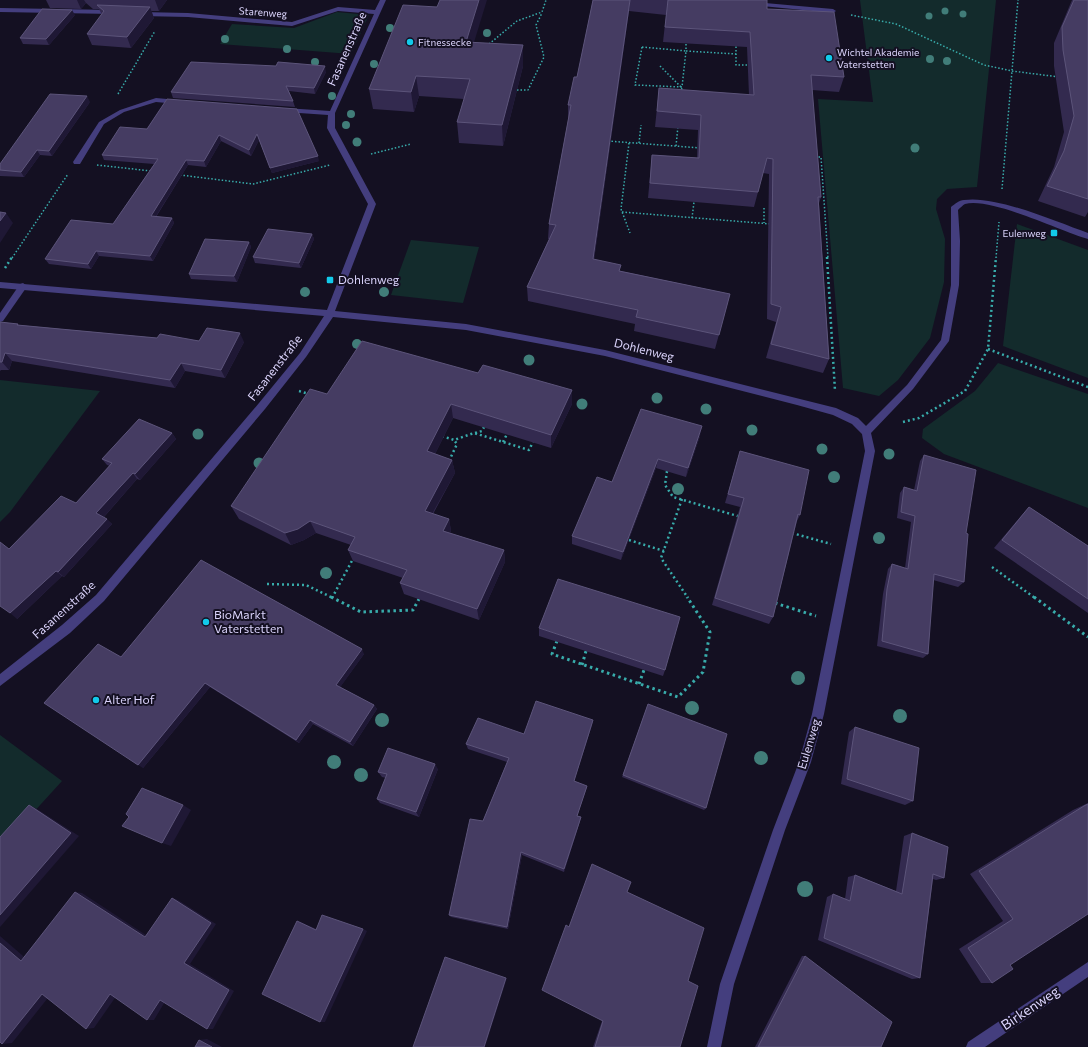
<svg xmlns="http://www.w3.org/2000/svg" width="1088" height="1047" font-family="Commissioner,sans-serif">
	<style>
		.green { fill: #132b2c }
		.lines { fill: none; stroke-linecap: round; stroke-linejoin: round }
		.path-far2 { stroke: #38acab; stroke-width: 1.5; stroke-dasharray: 1.5 2; stroke-linecap: butt }
		.path-far1 { stroke: #38acab; stroke-width: 2.5; stroke-dasharray: 2 3; stroke-linecap: butt }
		.path { stroke: #38acab; stroke-width: 3; stroke-dasharray: 2.5 3.5; stroke-linecap: butt }
		.service { fill: #443e7e; fill-rule: evenodd }
		.minor { fill: #443e7e; fill-rule: evenodd }
		.tree { fill: #417d79 }
		.wall { fill: #332a4f }
		.shaded-wall { fill: #1f1835 }
		.building { fill: #453c62; stroke: #5c547a }
		.poi-dot { fill: #12caea; stroke: #141022; stroke-width: 1.5 }
		.labels { text-anchor: middle; stroke-width: 4; stroke-linejoin: round; paint-order: stroke }
		.far-street-label { font-size: 10px; fill: #dbd4fc; stroke: #141022 }
		.far-poi-label { font-size: 10px; fill: #dbd4fc; stroke: #141022; text-anchor: start }
		.street-label { font-size: 12px; fill: #dbd4fc; stroke: #141022 }
		.poi-label { font-size: 12px; fill: #dbd4fc; stroke: #141022; text-anchor: start }
		.near-street-label { font-size: 14px; fill: #dbd4fc; stroke: #141022 }
	</style>
	<rect width="100%" height="100%" fill="#141022"/>
	<g class="green">
		<polygon points="860,0 996,0 977,187 947,189 937,199 936,209 945,239 944,282 930,338 898,380 879,396 843,388 818,99 873,102"/>
		<polygon points="337,12 369,15 351,54 220,44 232,24 294,28"/>
		<polygon points="1017,224 1088,250 1088,378 1003,346"/>
		<polygon points="411,240 479,247 463,303 391,295"/>
		<polygon points="998,363 1088,394 1088,508 944,454 922,438 923,429 975,391"/>
		<polygon points="0,380 100,391 10,512 0,522"/>
		<polygon points="0,735 62,781 0,849"/>
	</g>
	<g class="lines">
		<g class="path-far2">
			<polyline points="851,15 896,24 984,65 1012,71 1059,77"/>
			<polyline points="736,43 736,65 748,65"/>
			<polyline points="489,44 517,21 542,12 546,0"/>
			<polyline points="686,44 686,51 736,54"/>
			<polygon points="642,47 686,51 682,87 635,85"/>
			<polyline points="660,66 681,87"/>
			<polyline points="517,90 528,90 544,57 536,25 542,13"/>
			<polyline points="681,93 682,87"/>
			<polyline points="118,94 155,31"/>
			<polyline points="608,141 701,148"/>
			<polyline points="629,143 621,209 630,233"/>
			<polyline points="639,143 641,125"/>
			<polyline points="676,146 678,126"/>
			<polyline points="371,154 411,144"/>
			<polyline points="815,157 821,157 828,258"/>
			<polyline points="97,165 151,171"/>
			<polyline points="180,175 253,184 330,165"/>
			<polyline points="1002,189 1018,0"/>
			<polyline points="764,208 764,223"/>
			<polyline points="622,212 771,224"/>
			<polyline points="692,218 694,202"/>
			<polyline points="12,258 68,174"/>
			<polyline points="996,258 999,222"/>
		</g>
		<g class="path-far1">
			<polyline points="827,257 835,391"/>
			<polyline points="5,268 12,257"/>
			<polyline points="988,349 1088,387"/>
			<polyline points="299,391 309,394"/>
			<polyline points="903,422 919,418 965,391 988,349 996,257"/>
			<polyline points="475,433 482,431 484,427"/>
			<polyline points="442,436 454,440 474,433 529,450 533,442"/>
			<polyline points="503,442 507,434"/>
			<polyline points="449,461 457,444 454,440"/>
			<polyline points="667,471 665,485 673,497 741,517"/>
			<polyline points="682,499 661,558 688,598"/>
			<polyline points="792,533 831,544"/>
			<polyline points="629,540 664,551"/>
			<polyline points="992,567 1035,598"/>
			<polyline points="267,584 306,585 333,598"/>
			<polyline points="332,598 354,557"/>
		</g>
		<g class="path">
			<polyline points="331,597 361,612 413,610 419,599"/>
			<polyline points="1034,597 1088,637"/>
			<polyline points="775,603 816,616"/>
			<polyline points="557,641 552,654 678,697 703,672 710,632 687,597"/>
			<polyline points="582,665 586,651"/>
			<polyline points="639,684 644,670"/>
		</g>
		<polygon class="service" points="23,283 27,286 26,288 3,321 0,322 0,313 20,284"/>
		<g class="minor">
			<path d="M380,0H386L335,113V128L376,204L335,311L466,324L605,350L836,408L858,418L866,426L907,385L941,340L951,285V207C955,204 959,200 964,200C996,195 1057,222 1088,233V239C1060,231 991,197 965,204C963,205 960,208 958,210L960,241L959,285L949,341L913,389L871,433L875,451L824,714L811,762L785,830L734,984L721,1047H707L720,984L773,830L799,762L812,714L865,451L862,434L852,424L833,415L797,405L605,356L466,330L333,317L306,357L265,409L104,601L70,633L0,686V674L62,625L96,595L259,403L300,353L324,316L0,288V282L327,310L368,204L327,128L328,115L285,112L282,110L285,108L330,111L374,14L338,11L292,26L188,17L141,16L138,14L141,12L188,13L292,22L338,7L375,10Z"/>
			<polygon points="755,2 833,9 836,11 833,13 753,5 753,3"/>
			<polygon points="0,8 113,10 116,12 113,14 0,12"/>
			<polygon points="156,98 178,100 181,102 178,104 156,102 124,112 104,124 80,164 74,164 73,162 99,122 120,110"/>
			<polygon points="1088,962 1088,977 985,1047 966,1047 968,1042"/>
		</g>
	</g>
	<g class="tree">
		<circle cx="945" cy="11" r="3.5"/>
		<circle cx="963" cy="14" r="3.5"/>
		<circle cx="929" cy="16" r="3.5"/>
		<circle cx="390" cy="28" r="4"/>
		<circle cx="487" cy="33" r="4"/>
		<circle cx="225" cy="39" r="4"/>
		<circle cx="287" cy="49" r="4"/>
		<circle cx="930" cy="59" r="4"/>
		<circle cx="947" cy="61" r="4"/>
		<circle cx="315" cy="62" r="4"/>
		<circle cx="374" cy="64" r="4"/>
		<circle cx="332" cy="96" r="4"/>
		<circle cx="351" cy="114" r="4"/>
		<circle cx="346" cy="125" r="4"/>
		<circle cx="357" cy="142" r="4.5"/>
		<circle cx="915" cy="148" r="4.5"/>
		<circle cx="305" cy="292" r="5"/>
		<circle cx="384" cy="292" r="5"/>
		<circle cx="357" cy="344" r="5"/>
		<circle cx="529" cy="360" r="5.5"/>
		<circle cx="657" cy="398" r="5.5"/>
		<circle cx="582" cy="404" r="5.5"/>
		<circle cx="706" cy="409" r="5.5"/>
		<circle cx="752" cy="430" r="5.5"/>
		<circle cx="198" cy="434" r="5.5"/>
		<circle cx="822" cy="449" r="5.5"/>
		<circle cx="889" cy="454" r="5.5"/>
		<circle cx="259" cy="463" r="5.5"/>
		<circle cx="834" cy="477" r="6"/>
		<circle cx="678" cy="489" r="6"/>
		<circle cx="879" cy="538" r="6"/>
		<circle cx="326" cy="573" r="6"/>
		<circle cx="798" cy="678" r="7"/>
		<circle cx="692" cy="708" r="7"/>
		<circle cx="900" cy="716" r="7"/>
		<circle cx="382" cy="720" r="7"/>
		<circle cx="761" cy="758" r="7"/>
		<circle cx="334" cy="762" r="7"/>
		<circle cx="361" cy="775" r="7"/>
		<circle cx="805" cy="889" r="8"/>
	</g>
	<g class="wall">
		<polygon points="46,0 167,0 159,11 151,11 154,18 131,48 92,45 87,34 102,15 99,9 93,9 86,3 81,9 50,8"/>
		<polygon points="593,0 767,0 767,9 844,77 839,92 812,90 821,197 819,203 829,359 823,373 766,358 776,322 767,319 769,174 763,173 754,207 648,198 652,155 697,158 698,130 655,127 659,88 749,95 747,47 663,42 666,15 629,11 594,260 621,271 730,294 715,349 634,331 635,324 528,301 527,287 549,239 548,239 549,224 568,120 568,105 577,77"/>
		<polygon points="1072,0 1088,0 1088,212 1085,217 1038,201 1054,167 1064,132 1054,66 1054,43"/>
		<polygon points="75,15 49,45 23,44 20,38"/>
		<polygon points="474,42 523,66 503,146 459,143 457,122 464,99 419,96 414,112 373,109 369,89"/>
		<polygon points="326,72 315,94 289,91 293,101 295,107 173,98 171,92"/>
		<polygon points="167,99 319,161 272,173 259,140 251,156 221,141 206,167 188,165 156,217 172,218 174,223 153,261 99,256 91,269 49,264 45,259 113,224 154,164 104,160 102,155 147,129"/>
		<polygon points="90,102 52,156 40,155 24,177 0,176 0,164"/>
		<polygon points="312,234 314,239 301,268 255,263 253,257"/>
		<polygon points="249,242 251,247 237,282 191,279 189,274"/>
		<polygon points="0,322 18,324 19,325 157,338 199,341 244,342 225,378 185,371 175,388 12,361 9,370 1,370 0,371"/>
		<polygon points="327,394 572,404 551,448 453,418 435,454 452,460 455,473 433,514 449,519 451,531 450,533 504,550 505,562 479,620 404,594 400,583 403,578 353,561 348,550 351,545 316,533 304,540 291,545 239,519 231,506"/>
		<polygon points="172,433 176,439 140,480 137,479 104,517 112,524 64,577 62,576 17,619 9,549 76,503 110,466 107,465 102,459"/>
		<polygon points="700,436 686,477 656,468 621,560 572,544 572,536 612,482"/>
		<polygon points="740,451 800,515 797,521 773,617 769,624 712,605 740,507 725,503"/>
		<polygon points="924,455 966,533 964,582 958,587 933,580 928,654 923,658 877,646 883,594 888,569 892,564 905,568 911,522 897,518 900,493 904,487 914,490 920,461"/>
		<polygon points="1029,507 1088,546 1088,613 994,548 1021,516"/>
		<polygon points="539,628 665,670 663,676 539,636"/>
		<polygon points="364,654 340,687 374,705 377,709 353,746 313,724 299,743 210,687 143,768 121,657"/>
		<polygon points="648,704 706,808 704,810 622,777"/>
		<polygon points="593,720 592,725 574,781 587,786 586,790 577,816 580,821 564,872 522,855 508,929 451,917 449,915 483,821 507,762 468,749 466,744 524,734"/>
		<polygon points="855,727 913,801 905,805 841,784 849,732"/>
		<polygon points="438,769 419,817 380,803 377,799 386,778 382,777 378,772"/>
		<polygon points="1088,803 1088,914 1010,965 992,983 981,983 959,949 1003,921 970,874 1073,810"/>
		<polygon points="912,833 944,878 936,880 933,879 920,978 912,979 818,940 827,897 833,894 845,899 848,877 855,875 896,891 904,836"/>
		<polygon points="627,892 688,981 680,1047 593,1047 602,1021 569,927"/>
		<polygon points="802,956 805,956 881,1047 755,1047"/>
	</g>
	<g class="shaded-wall">
		<polygon points="77,0 84,0 86,3 81,9"/>
		<polygon points="155,0 167,0 159,11"/>
		<polygon points="479,0 487,0 468,62 466,42"/>
		<polygon points="630,0 629,11 592,274 593,259"/>
		<polygon points="150,7 154,18 131,48 127,37"/>
		<polygon points="72,10 75,15 49,45 46,39"/>
		<polygon points="523,45 523,66 503,146 502,125"/>
		<polygon points="325,66 326,72 315,94 314,88"/>
		<polygon points="416,76 419,96 414,112 411,92"/>
		<polygon points="87,96 90,102 52,156 49,151"/>
		<polygon points="257,134 259,140 251,156 249,150"/>
		<polygon points="219,135 221,141 206,167 204,161"/>
		<polygon points="37,150 40,155 24,177 21,172"/>
		<polygon points="318,156 319,161 272,173 270,168"/>
		<polygon points="186,160 188,165 153,221 151,216"/>
		<polygon points="6,213 13,223 0,243 0,221"/>
		<polygon points="172,218 174,223 153,261 150,256"/>
		<polygon points="312,234 314,239 301,268 299,263"/>
		<polygon points="249,242 251,247 237,282 234,276"/>
		<polygon points="96,251 99,256 91,269 88,264"/>
		<polygon points="240,333 244,342 225,378 221,370"/>
		<polygon points="5,353 12,361 9,370 2,362"/>
		<polygon points="181,363 185,371 175,388 170,380"/>
		<polygon points="572,390 572,404 551,448 551,435"/>
		<polygon points="451,404 453,418 430,464 427,451"/>
		<polygon points="702,426 700,436 686,477 688,468"/>
		<polygon points="172,433 176,439 140,480 135,474"/>
		<polygon points="658,459 656,468 621,560 623,552"/>
		<polygon points="452,460 455,473 427,523 425,511"/>
		<polygon points="133,473 137,479 102,519 96,513"/>
		<polygon points="107,519 112,524 64,577 58,572"/>
		<polygon points="449,519 451,531 445,542 443,531"/>
		<polygon points="310,521 316,533 304,540 291,545 285,533"/>
		<polygon points="504,550 505,562 479,620 477,609"/>
		<polygon points="56,571 62,576 17,619 10,613"/>
		<polygon points="362,649 364,654 339,689 336,685"/>
		<polygon points="205,683 210,687 143,768 138,765"/>
		<polygon points="374,705 377,709 353,746 350,742"/>
		<polygon points="310,720 313,724 299,743 296,740"/>
		<polygon points="593,720 592,725 573,785 574,781"/>
		<polygon points="435,764 438,769 419,817 416,812"/>
		<polygon points="29,805 37,809 79,836 0,927 0,915"/>
		<polygon points="183,805 191,810 171,846 162,843"/>
		<polygon points="581,817 580,821 564,872 564,869"/>
		<polygon points="521,852 522,855 508,929 507,927"/>
		<polygon points="75,892 82,893 152,939 145,937"/>
		<polygon points="172,898 178,900 216,924 190,964 234,991 213,1029 207,1029 184,963"/>
		<polygon points="297,921 303,923 321,931 316,930"/>
		<polygon points="363,929 367,931 325,1022 320,1022"/>
		<polygon points="0,936 30,962 21,961 0,943"/>
		<polygon points="506,978 507,978 485,1047 484,1047"/>
		<polygon points="42,994 51,994 12,1043 2,1044"/>
		<polygon points="110,994 117,995 94,1028 86,1029"/>
		<polygon points="160,1000 166,1000 154,1020 147,1020"/>
		<polygon points="207,1039 222,1047 212,1047 199,1040"/>
	</g>
	<g class="building">
		<polygon points="440,0 479,0 466,42 523,45 502,125 457,122 470,79 416,76 411,92 369,89 403,5 437,7"/>
		<polygon points="593,0 630,0 593,259 621,265 619,271 730,294 719,335 636,317 638,310 527,287 556,225 549,224 571,105 568,105 574,77 577,77"/>
		<polygon points="668,0 767,0 767,9 834,12 844,77 811,75 821,197 818,197 829,359 771,344 781,307 771,304 773,159 767,158 758,192 650,183 652,155 699,158 701,115 657,111 659,88 754,95 750,32 665,27"/>
		<polygon points="1074,0 1088,0 1088,199 1047,186 1064,151 1074,116 1063,50 1062,27"/>
		<polygon points="97,5 150,7 127,37 87,34 104,11"/>
		<polygon points="42,9 72,10 46,39 20,38"/>
		<polygon points="191,62 276,66 278,62 325,66 314,88 286,86 293,101 171,92"/>
		<polygon points="50,94 87,96 49,151 37,150 21,172 0,170 0,164"/>
		<polygon points="167,99 297,109 318,156 270,168 257,134 249,150 219,135 204,161 186,160 151,216 172,218 150,256 96,251 88,264 45,259 71,220 113,224 158,159 102,155 120,127 147,129"/>
		<polygon points="0,212 6,213 0,221"/>
		<polygon points="268,229 312,234 299,263 253,257"/>
		<polygon points="205,239 249,242 234,276 189,274"/>
		<polygon points="0,322 18,324 17,325 157,338 160,334 199,341 207,328 240,333 221,370 181,363 170,380 5,353 2,362 0,362"/>
		<polygon points="362,341 478,373 483,365 572,390 551,435 451,404 427,451 452,460 425,511 449,519 443,531 504,550 477,609 400,583 407,570 348,550 355,537 310,521 298,529 285,533 231,506 310,389 327,394"/>
		<polygon points="641,409 702,426 688,468 658,459 623,552 572,536 597,477 612,482"/>
		<polygon points="139,419 172,433 135,474 133,473 96,513 107,519 58,572 56,571 10,613 0,606 0,542 9,549 61,496 76,503 112,463 102,459"/>
		<polygon points="740,451 809,470 800,515 798,514 773,617 715,598 744,498 728,494"/>
		<polygon points="924,455 976,470 966,533 968,534 964,582 934,574 928,654 882,641 887,589 892,564 908,569 915,516 901,512 904,487 917,491"/>
		<polygon points="1029,507 1088,546 1088,599 1002,540"/>
		<polygon points="201,560 362,649 336,685 374,705 350,742 310,720 296,740 205,683 138,765 44,703 98,644 121,657"/>
		<polygon points="558,579 680,617 665,670 539,628"/>
		<polygon points="536,701 593,720 574,781 587,786 577,816 581,817 564,869 521,852 507,927 449,915 470,819 483,821 509,758 466,744 478,718 524,734"/>
		<polygon points="648,704 727,734 706,808 623,775"/>
		<polygon points="855,727 919,748 913,801 847,779"/>
		<polygon points="388,748 435,764 416,812 377,799 387,774 378,772"/>
		<polygon points="142,788 183,805 162,843 122,826 129,817 126,814"/>
		<polygon points="1088,804 1088,914 1010,965 1013,969 992,983 968,948 1013,919 979,871 1084,806"/>
		<polygon points="29,805 71,833 0,915 0,837"/>
		<polygon points="912,833 948,847 944,878 933,874 920,978 824,938 833,894 850,901 855,875 902,894"/>
		<polygon points="592,864 631,882 627,892 704,928 688,981 698,986 680,1047 595,1047 603,1021 542,990 566,925 569,927"/>
		<polygon points="75,892 145,937 172,898 211,923 184,963 229,990 207,1029 160,1000 147,1020 110,994 86,1029 42,994 2,1044 0,1042 0,943 21,961"/>
		<polygon points="322,915 363,929 320,1022 262,994 297,921 316,930"/>
		<polygon points="805,956 892,1022 881,1047 758,1047"/>
		<polygon points="445,957 506,978 484,1047 413,1047"/>
		<polygon points="199,1040 212,1047 195,1047"/>
	</g>
	<g class="poi-dot">
		<circle cx="410" cy="42" r="4"/>
		<circle cx="829" cy="58" r="4"/>
		<rect x="1050" y="229" width="8" height="8" rx="2"/>
		<rect x="326" y="276" width="8" height="8" rx="2"/>
		<circle cx="206" cy="622" r="4"/>
		<circle cx="96" cy="700" r="4"/>
	</g>
	<g class="labels">
		<g class="far-street-label">
			<text transform="translate(263 12) rotate(4)" y="4">Starenweg</text>
		</g>
		<g class="far-poi-label">
			<text x="418" y="46">Fitnessecke</text>
			<text x="837" y="56">Wichtel Akademie<tspan x="837" dy="12">Vaterstetten</tspan></text>
			<text x="1046" y="237" text-anchor="end">Eulenweg</text>
		</g>
		<g class="street-label">
			<text transform="translate(347 49) rotate(-66)" y="4">Fasanenstraße</text>
			<text transform="translate(644 350) rotate(14)" y="4">Dohlenweg</text>
			<text transform="translate(275 368) rotate(-52)" y="4">Fasanenstraße</text>
			<text transform="translate(64 610) rotate(-42)" y="4">Fasanenstraße</text>
			<text transform="translate(809 744) rotate(-73)" y="4">Eulenweg</text>
		</g>
		<g class="poi-label">
			<text x="338" y="284">Dohlenweg</text>
			<text x="214" y="619">BioMarkt<tspan x="214" dy="14">Vaterstetten</tspan></text>
			<text x="104" y="704">Alter Hof</text>
		</g>
		<g class="near-street-label">
			<text transform="translate(1030 1008) rotate(-34)" y="5">Birkenweg</text>
		</g>
	</g>
</svg>
